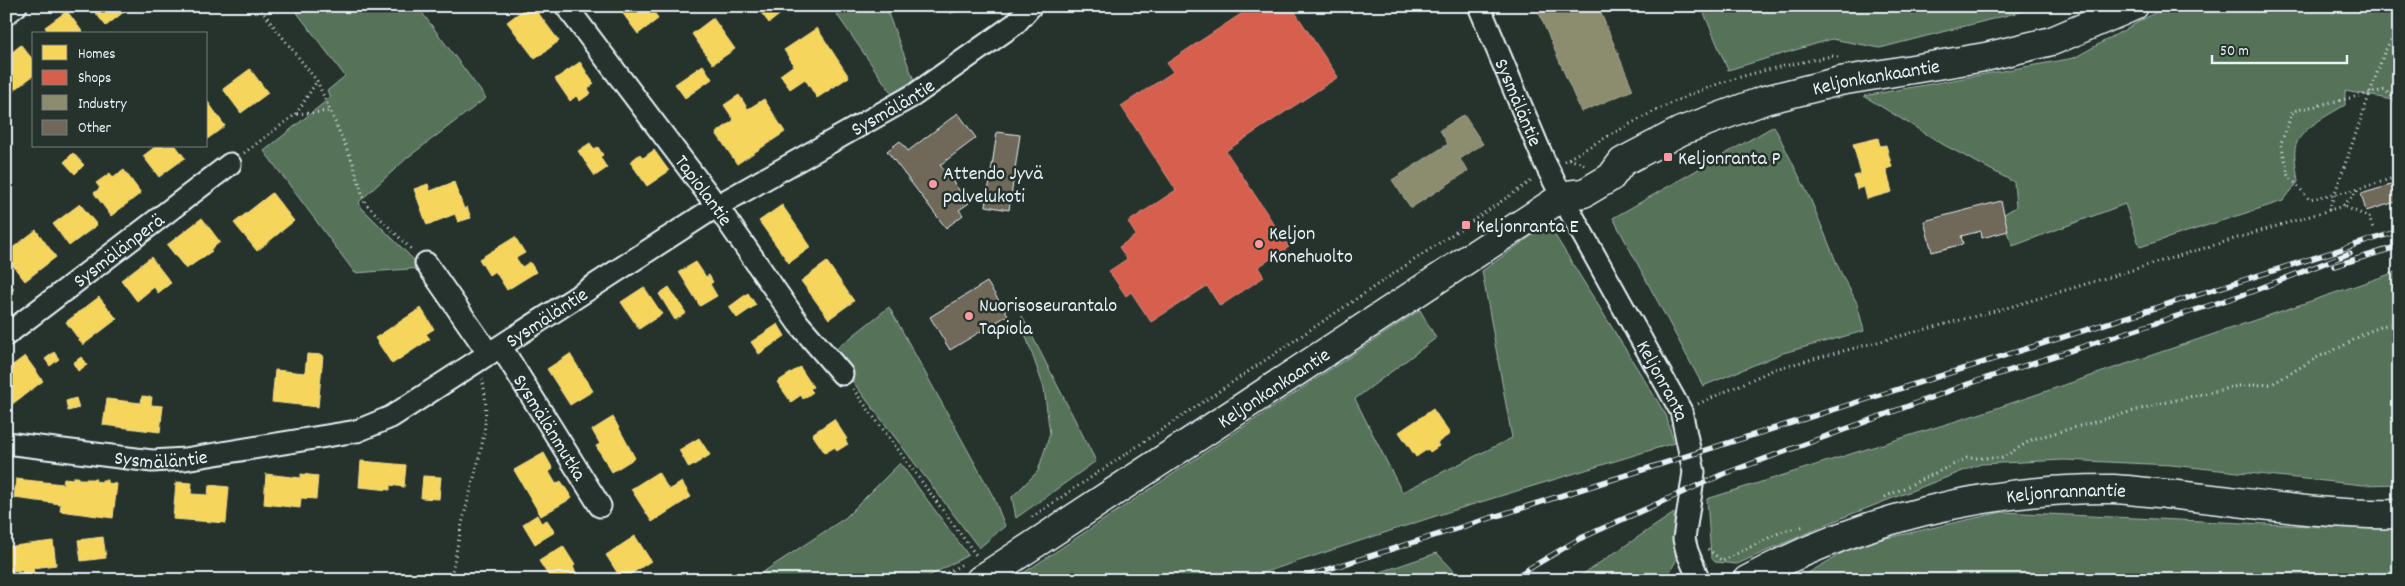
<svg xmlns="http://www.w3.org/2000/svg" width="2405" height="586" font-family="Dekko,sans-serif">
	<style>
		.green { fill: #56735a; stroke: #9fb2a9 }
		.homes { fill: #f6d55c; stroke: #f2dd8b }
		.shops { fill: #d6604d; stroke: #db8c80 }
		.industry { fill: #8c8c6e; stroke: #a8aa97 }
		.building { fill: #706859; stroke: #e8f1f8 }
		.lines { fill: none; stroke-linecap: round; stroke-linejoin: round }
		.street-casing { stroke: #e8f1f8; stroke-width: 25 }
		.secondary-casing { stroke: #e8f1f8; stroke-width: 31 }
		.path { stroke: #e8f1f8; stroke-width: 3; stroke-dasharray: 1 4; stroke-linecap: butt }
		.street { stroke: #26332d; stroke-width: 21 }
		.secondary { stroke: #26332d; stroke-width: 28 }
		.rail-casing { stroke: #e8f1f8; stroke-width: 5.5 }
		.rail { stroke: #26332d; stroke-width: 4; stroke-dasharray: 11; stroke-linecap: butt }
		.poi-dot { fill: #ff9aa2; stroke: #26332d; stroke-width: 2 }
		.labels { text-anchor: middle; stroke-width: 5; stroke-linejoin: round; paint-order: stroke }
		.street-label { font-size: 20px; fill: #e8f1f8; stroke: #26332d }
		.poi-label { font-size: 20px; fill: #e8f1f8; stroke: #26332d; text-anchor: start }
	</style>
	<rect width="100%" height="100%" fill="#26332d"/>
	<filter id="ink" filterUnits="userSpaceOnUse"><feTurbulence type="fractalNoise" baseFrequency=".02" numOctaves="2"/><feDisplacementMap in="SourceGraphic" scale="10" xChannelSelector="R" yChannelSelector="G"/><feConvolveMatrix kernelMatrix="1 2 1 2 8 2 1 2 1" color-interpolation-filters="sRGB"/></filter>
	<g filter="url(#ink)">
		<g class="green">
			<polygon points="292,6 417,6 486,98 407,158 359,202 361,207 422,268 355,273 264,151 331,97 327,91 345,76"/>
			<polygon points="831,6 885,6 914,80 892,94"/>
			<polygon points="1701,6 2043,6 1880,48 1832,39 1728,70"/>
			<path d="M2167,6H2399V101L2345,91V105C2329,115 2298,129 2295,149C2294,159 2297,171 2298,182L2283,201L2140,247L2125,204L2013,246L2007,232L2004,214L2016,207L2014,182L1944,145L1864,96L2074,58Z"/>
			<polygon points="1774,126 1810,198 1840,271 1857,303 1864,331 1783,353 1703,386 1613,218"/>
			<polygon points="1548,224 1666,415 1674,443 1448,512 1241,580 1013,580 1420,310 1436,338 1355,399 1402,492 1512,438 1482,271"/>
			<polygon points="2399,271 2399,484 2363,485 2171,465 2064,460 1981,464 1844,517 1737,564 1715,562 1711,557 1707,499 1988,411"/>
			<polygon points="889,307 994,498 1005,526 979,548 831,353"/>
			<polygon points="1022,316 1096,461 1016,518 1012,497 1038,471 1050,434 1044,388 1024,331"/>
			<polygon points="900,463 968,555 922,580 751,580 845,518"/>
			<polygon points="2002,512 2399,530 2399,580 1796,580 1856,545"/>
			<polygon points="1674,513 1676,561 1665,580 1574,580"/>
			<polygon points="1437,553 1456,573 1448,580 1357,580"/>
		</g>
		<g class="homes">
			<polygon points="90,6 129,6 130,7 106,26"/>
			<polygon points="528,6 533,6 559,41 535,59 507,22"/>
			<polygon points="628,6 651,6 658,19 638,34 621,11"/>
			<polygon points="756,6 785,6 787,9 769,23"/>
			<polygon points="949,6 977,6 977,7 950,13"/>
			<polygon points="67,11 84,34 49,34 45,27"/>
			<polygon points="713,18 735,49 713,64 692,34"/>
			<polygon points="817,28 849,77 817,98 805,79 790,89 780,75 794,65 784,50"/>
			<polygon points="21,45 34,61 34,75 12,92 6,84 6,57"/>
			<polygon points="580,62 594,84 588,89 591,93 580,101 576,96 570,101 555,79"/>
			<polygon points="703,65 712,79 685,98 675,84"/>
			<polygon points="250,69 268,93 241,113 223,89"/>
			<polygon points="739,95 748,109 764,99 785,132 737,164 716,133 734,120 724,105"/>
			<polygon points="208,102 225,126 206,140 206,103"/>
			<polygon points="1878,138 1880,146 1886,145 1892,167 1886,169 1892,192 1867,199 1864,187 1857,189 1854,176 1861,174 1853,144"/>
			<polygon points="590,143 594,149 598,147 603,155 600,157 607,168 595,176 578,151"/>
			<polygon points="156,146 176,146 185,158 159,177 143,156"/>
			<polygon points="654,150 669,171 647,186 630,162 640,154 643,158"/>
			<polygon points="73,153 84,165 75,174 64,162"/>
			<polygon points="124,170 141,193 111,216 94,193 100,188 96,183 110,173 113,178"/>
			<polygon points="454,182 464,209 467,207 471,218 458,222 455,214 427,225 414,189 428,184 430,191"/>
			<polygon points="272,193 294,221 257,251 234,223"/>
			<polygon points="80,204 97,225 69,246 53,224"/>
			<polygon points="782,205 811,247 789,263 759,221"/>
			<polygon points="202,218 220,242 210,250 212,251 186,269 167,245"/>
			<polygon points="36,230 56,257 25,281 6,257 6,253"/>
			<polygon points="515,237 525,253 516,258 522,267 530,262 536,272 507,290 495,271 489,275 479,259"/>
			<polygon points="151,257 171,283 158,293 154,287 137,301 121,280"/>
			<polygon points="696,262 706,277 709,275 713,282 710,284 717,296 700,306 679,272"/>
			<polygon points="827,262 854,301 829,319 801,281"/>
			<polygon points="6,278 14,289 6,295"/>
			<polygon points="644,287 662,314 639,329 621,302"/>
			<polygon points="669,287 686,313 675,320 659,294"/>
			<polygon points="748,293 756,305 737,318 729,307"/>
			<polygon points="99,297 117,319 83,345 66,322"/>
			<polygon points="421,308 434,329 426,334 430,339 392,364 375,338"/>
			<polygon points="778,324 785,336 759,354 751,342"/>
			<polygon points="54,352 59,359 50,366 45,359"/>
			<polygon points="307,354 323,355 318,407 272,402 275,370 305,373"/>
			<polygon points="570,354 593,391 570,405 547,369"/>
			<polygon points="25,356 43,381 7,408 6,370"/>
			<polygon points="81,357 87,365 78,371 73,363"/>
			<polygon points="800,367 813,387 810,389 813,392 803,399 801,395 791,402 777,382"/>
			<polygon points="142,396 152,397 151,405 163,406 160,432 103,425 107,399 141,403"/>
			<polygon points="76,398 79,408 68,411 66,401"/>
			<polygon points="1433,409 1450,434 1437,443 1439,446 1430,452 1428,449 1416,457 1399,432"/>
			<polygon points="613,417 635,458 612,472 596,446 600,444 592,430"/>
			<polygon points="834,419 847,439 845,440 848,444 837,451 835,447 825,453 812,434"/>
			<polygon points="699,438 710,455 689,468 679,450"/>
			<polygon points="544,453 553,469 549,472 556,484 561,481 572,498 541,516 514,470"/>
			<polygon points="361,461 406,465 404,487 390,485 390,490 359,487"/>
			<polygon points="658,472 669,490 682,482 691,497 652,522 631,489"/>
			<polygon points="266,474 301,478 301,474 318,476 316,499 301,498 300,508 264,504"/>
			<polygon points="423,476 441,477 439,499 421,498"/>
			<polygon points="73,477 78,477 78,479 96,479 95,481 102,482 102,480 107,480 107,483 117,484 113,518 60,511 61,504 14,498 16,479 63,484 64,478 73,479"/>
			<polygon points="176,482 192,483 191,494 208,495 209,485 229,487 226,523 173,519"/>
			<polygon points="537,515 541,523 547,520 555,532 535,544 523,524"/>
			<polygon points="635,536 651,561 622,580 606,555"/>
			<polygon points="103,537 106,558 81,561 78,540"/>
			<polygon points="53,541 56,565 33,568 34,573 23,575 22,570 6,572 6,547"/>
			<polygon points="563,546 575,565 573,567 579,577 575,580 551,580 539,561"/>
			<polygon points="131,574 132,580 106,580 106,578"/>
		</g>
		<polygon class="shops" points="1253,6 1291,6 1338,77 1226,151 1289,247 1258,267 1264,277 1220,306 1207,286 1151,322 1131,292 1126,296 1109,271 1127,259 1119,247 1136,235 1128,222 1176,190 1121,106 1173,72 1167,63"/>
		<g class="industry">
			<polygon points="1536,6 1598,6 1633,90 1581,112"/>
			<polygon points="1464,115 1483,144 1460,159 1468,171 1411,208 1392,180 1448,144 1440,130"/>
		</g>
		<g class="building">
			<polygon points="958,113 976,138 940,165 969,203 959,210 963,215 946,228 887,151 900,141 908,151"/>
			<polygon points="997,132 1020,135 1009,210 986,206"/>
			<polygon points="2394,184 2399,201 2366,211 2361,194"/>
			<polygon points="2001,201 2008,231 1982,238 1981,231 1961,236 1963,244 1932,252 1924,221"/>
			<polygon points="987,282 1008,315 950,350 930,317"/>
		</g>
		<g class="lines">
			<g class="street-casing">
				<g id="street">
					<path id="s1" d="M566,6L717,206L798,323L842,374"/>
					<path id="s2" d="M1479,6L1545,163L1562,197L1681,411L1694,472L1684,539L1687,551L1699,580"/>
					<polyline points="6,14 16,6"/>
					<polyline points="426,263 489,354"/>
					<path id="s3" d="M6,335L230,164"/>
					<path id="s4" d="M501,347L600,506"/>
					<path id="s5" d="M6,443L152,461L185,459L357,431L391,417L717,206L914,95L1015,24L1031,6"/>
				</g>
			</g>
			<g class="secondary-casing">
				<g id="secondary">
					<path id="s6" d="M980,580L1562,197L1566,195L1584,193L1611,177L1622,162L1681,131L1765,100L1840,81L1985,57L2052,41L2134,6"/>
					<path id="s7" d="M1747,580C1859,519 1985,488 2113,489C2131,490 2148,492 2166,494C2243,501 2321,516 2399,514"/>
				</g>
			</g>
			<g class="path">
				<polyline points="258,6 317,81 353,163 365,203 413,251"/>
				<polyline points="2399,103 2385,90 2293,111 2281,143 2289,176 2309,199 2359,189 2399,176"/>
				<polyline points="297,114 331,111"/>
				<polyline points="244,153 296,114 317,81"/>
				<polyline points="1569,159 1586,165"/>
				<path d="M1564,161C1604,139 1643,115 1685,97C1732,76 1782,66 1832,56L1838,57"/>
				<polyline points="2358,190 2343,206 2369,217 2374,231"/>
				<polyline points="2329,210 2384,53 2399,25"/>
				<polyline points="853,389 976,555"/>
				<polyline points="1698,404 1775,369 2010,307 2343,206"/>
				<polyline points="1885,497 1967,458 2002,458 2033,439 2159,404 2237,386 2272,384 2318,357 2343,346 2365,333 2399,320"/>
				<polyline points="1032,517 1533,180"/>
				<polyline points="1708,549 1722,561 1783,531 1805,526"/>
				<path d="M450,580C456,555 460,529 467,504C477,465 493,420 482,379"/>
				<polyline points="934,580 964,563"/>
			</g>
			<use href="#street" class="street"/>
			<use href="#secondary" class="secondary"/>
			<g class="rail-casing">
				<g id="rail">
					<polyline points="2334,266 2399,246"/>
					<polyline points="1294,580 2399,231"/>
					<polyline points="1510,580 1579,539 1721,475 1968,384 2248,293 2350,253"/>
				</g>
			</g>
			<use href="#rail" class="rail"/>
		</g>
	</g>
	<g class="poi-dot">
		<rect x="1663" y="152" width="10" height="10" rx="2.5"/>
		<circle cx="933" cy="184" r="5"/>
		<rect x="1461" y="220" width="10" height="10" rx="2.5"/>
		<circle cx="1259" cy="244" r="5"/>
		<circle cx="969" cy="316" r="5"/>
	</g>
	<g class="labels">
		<g class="street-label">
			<text dy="7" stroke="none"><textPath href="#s6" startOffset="1039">Keljonkankaantie</textPath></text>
			<text dy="7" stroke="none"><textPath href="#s2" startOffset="104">Sysmäläntie</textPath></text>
			<text dy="7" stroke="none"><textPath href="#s5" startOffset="981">Sysmäläntie</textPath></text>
			<text dy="7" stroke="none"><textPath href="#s1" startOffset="230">Tapiolantie</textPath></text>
			<text dy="7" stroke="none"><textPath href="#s3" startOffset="141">Sysmälänperä</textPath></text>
			<text dy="7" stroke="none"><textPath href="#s5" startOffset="576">Sysmäläntie</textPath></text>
			<text dy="7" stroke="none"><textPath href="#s2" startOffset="418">Keljonranta</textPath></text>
			<text dy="7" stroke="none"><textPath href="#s6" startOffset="351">Keljonkankaantie</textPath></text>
			<text dy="7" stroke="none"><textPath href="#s4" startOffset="94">Sysmälänmutka</textPath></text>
			<text dy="7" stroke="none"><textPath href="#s5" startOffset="156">Sysmäläntie</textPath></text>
			<text dy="7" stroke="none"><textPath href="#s7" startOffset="334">Keljonrannantie</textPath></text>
		</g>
		<g class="poi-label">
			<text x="1678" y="164">Keljonranta P</text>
			<text x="943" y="179">Attendo Jyvä<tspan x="943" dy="23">palvelukoti</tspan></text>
			<text x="1476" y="232">Keljonranta E</text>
			<text x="1269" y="239">Keljon<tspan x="1269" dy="23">Konehuolto</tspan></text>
			<text x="979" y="311">Nuorisoseurantalo<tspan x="979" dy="23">Tapiola</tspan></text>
		</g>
	</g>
	<rect width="2405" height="586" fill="none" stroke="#26332d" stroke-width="25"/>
	<rect x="12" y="12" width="2380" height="561" fill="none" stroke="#e8f1f8" stroke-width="2" filter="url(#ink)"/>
	<rect x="32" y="32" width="175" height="115" fill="#26332d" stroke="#747f7e"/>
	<rect x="42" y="45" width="25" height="15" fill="#f6d55c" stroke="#747f7e"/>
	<text x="78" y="58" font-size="15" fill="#e8f1f8">Homes</text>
	<rect x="42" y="70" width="25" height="15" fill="#d6604d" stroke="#747f7e"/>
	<text x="78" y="82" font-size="15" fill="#e8f1f8">Shops</text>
	<rect x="42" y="95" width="25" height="15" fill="#8c8c6e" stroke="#747f7e"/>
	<text x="78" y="108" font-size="15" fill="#e8f1f8">Industry</text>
	<rect x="42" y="120" width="25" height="15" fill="#706859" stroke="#747f7e"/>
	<text x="78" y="132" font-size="15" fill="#e8f1f8">Other</text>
	<path d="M2212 55v8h135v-8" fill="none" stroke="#e8f1f8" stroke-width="2.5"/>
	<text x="2220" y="55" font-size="15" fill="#e8f1f8" stroke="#26332d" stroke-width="4" paint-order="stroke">50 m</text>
</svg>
